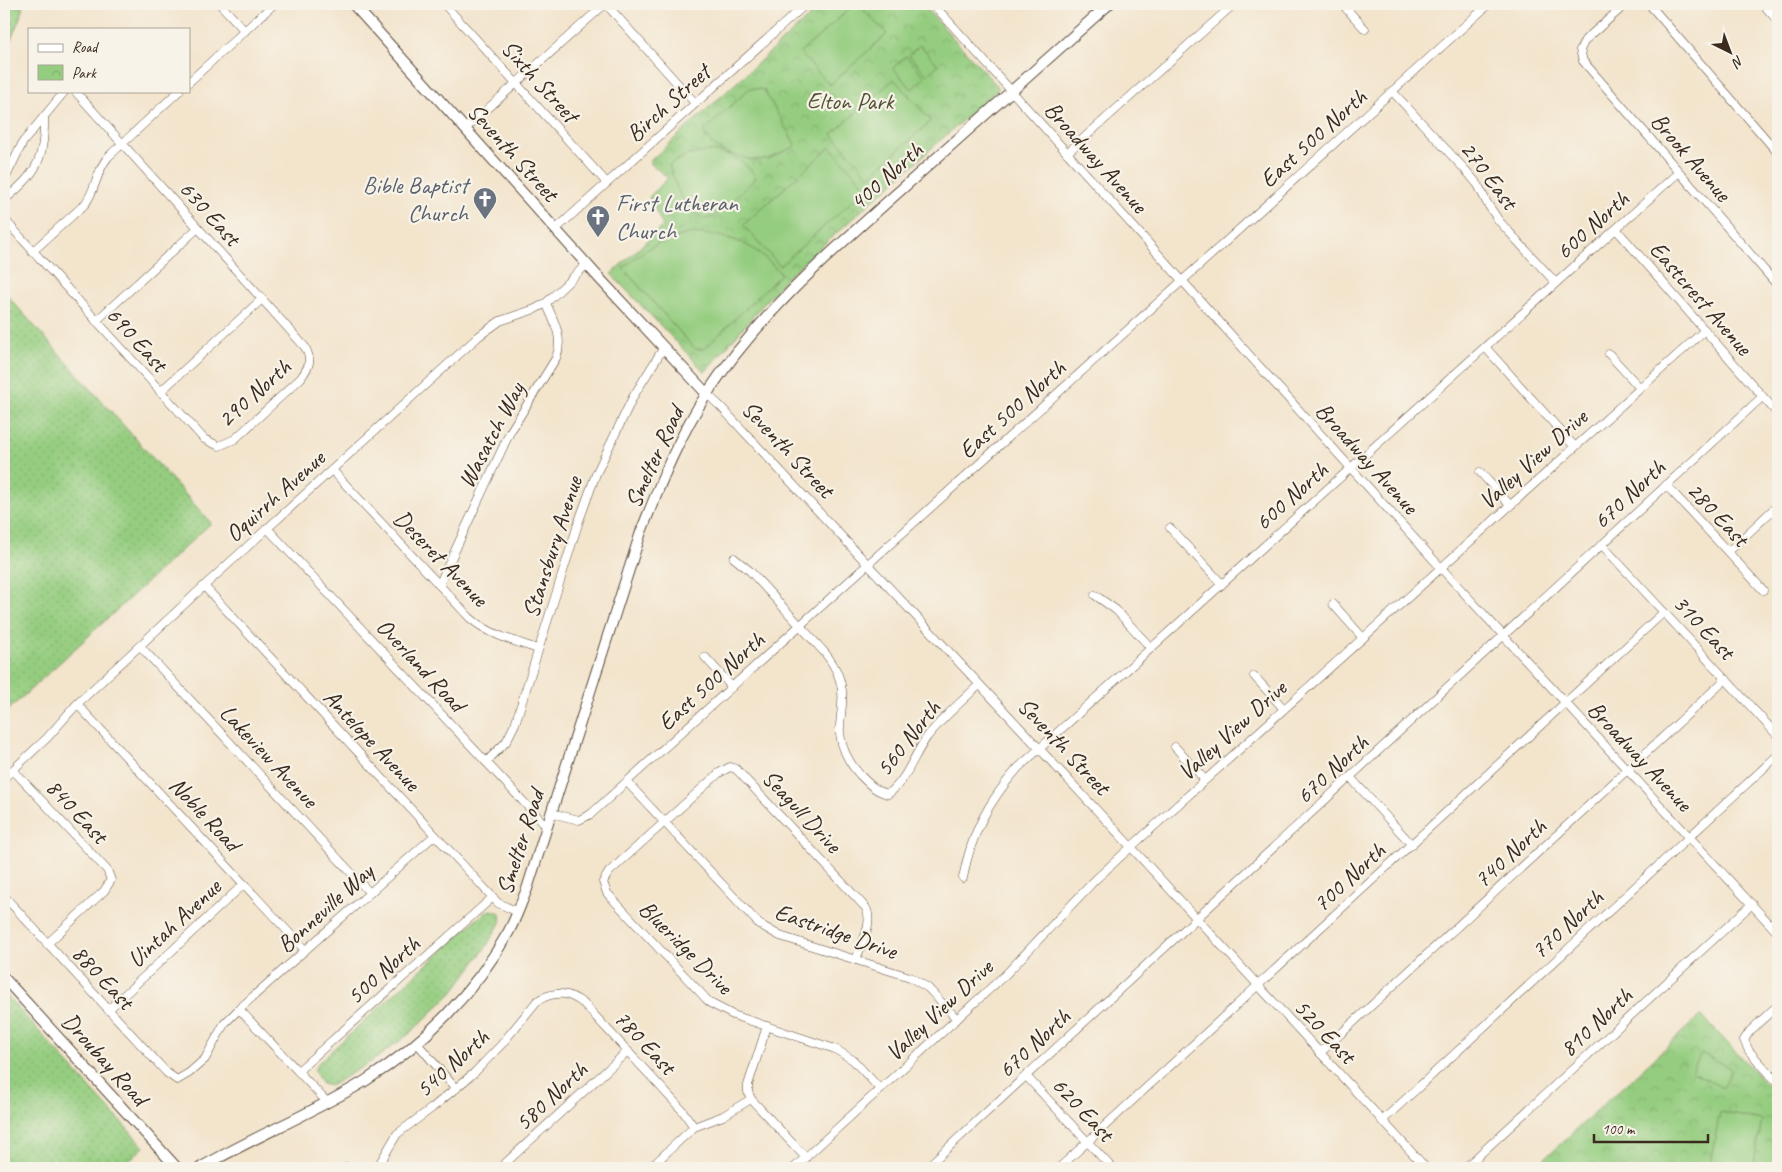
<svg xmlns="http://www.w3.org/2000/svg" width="1782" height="1172" font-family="Caveat,sans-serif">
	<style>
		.grass { fill: url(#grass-dots); stroke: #687c4f }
		.park { fill: url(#park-crowns); stroke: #687c4f }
		.pitch { fill: #95cd80; stroke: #687c4f }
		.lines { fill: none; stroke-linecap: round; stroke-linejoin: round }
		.street-casing { stroke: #574638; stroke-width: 9 }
		.secondary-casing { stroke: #574638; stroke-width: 12 }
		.street { stroke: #fff; stroke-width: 8 }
		.secondary { stroke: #fff; stroke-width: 10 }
		.labels { text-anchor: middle; stroke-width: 4.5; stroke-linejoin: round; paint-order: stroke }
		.street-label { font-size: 24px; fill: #3b2a1e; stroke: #f7f3e8 }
		.park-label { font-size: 24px; fill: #525336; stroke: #f7f3e8 }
		.worship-label { font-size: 24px; fill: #5b616d; stroke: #f7f3e8; text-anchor: end }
	</style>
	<defs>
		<pattern id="grass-dots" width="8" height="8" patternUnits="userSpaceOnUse" patternTransform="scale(1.25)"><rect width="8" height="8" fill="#95cd80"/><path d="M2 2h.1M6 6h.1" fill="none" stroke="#81b06e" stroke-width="1.8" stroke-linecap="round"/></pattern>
		<pattern id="park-crowns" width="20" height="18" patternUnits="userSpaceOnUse" patternTransform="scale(1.25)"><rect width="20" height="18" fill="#95cd80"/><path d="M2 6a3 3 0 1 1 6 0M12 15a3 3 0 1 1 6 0" fill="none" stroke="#81b06e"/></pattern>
	</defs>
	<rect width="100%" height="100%" fill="#f7f3e8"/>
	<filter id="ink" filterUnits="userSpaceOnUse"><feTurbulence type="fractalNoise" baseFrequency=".02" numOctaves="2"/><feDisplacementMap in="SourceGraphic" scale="10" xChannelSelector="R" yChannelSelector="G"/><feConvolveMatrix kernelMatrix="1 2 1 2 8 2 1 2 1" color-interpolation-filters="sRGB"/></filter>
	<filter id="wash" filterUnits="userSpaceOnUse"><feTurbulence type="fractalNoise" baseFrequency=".0096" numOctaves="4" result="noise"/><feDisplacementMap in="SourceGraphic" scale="20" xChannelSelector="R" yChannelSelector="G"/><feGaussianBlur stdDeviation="1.12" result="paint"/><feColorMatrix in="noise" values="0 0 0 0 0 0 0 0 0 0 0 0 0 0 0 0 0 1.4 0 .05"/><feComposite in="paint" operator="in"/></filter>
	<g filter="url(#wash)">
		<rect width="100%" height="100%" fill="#f3e4cc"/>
		<g class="grass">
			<polygon points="4,4 21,4 23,10 4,57"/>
			<polygon points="4,292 211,523 4,714"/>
			<polygon points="493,910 500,913 501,921 486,947 453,992 409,1034 377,1058 330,1086 322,1084 314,1070 319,1062 477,919 488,911"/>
			<polygon points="4,993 144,1147 120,1168 4,1168"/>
		</g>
		<g class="park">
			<polygon points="823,4 922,4 999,88 785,279 705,372 611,274 663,226 649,197 668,178 649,162"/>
			<polygon points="1701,1015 1778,1097 1778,1168 1534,1168"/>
		</g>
		<g class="pitch">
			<polygon points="855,4 858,4 887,34 830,85 800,53"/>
			<polygon points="920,45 938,65 927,75 909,55"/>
			<polygon points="906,56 925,77 912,89 893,68"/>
			<polygon points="894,79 931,121 869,176 832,134"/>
			<polygon points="750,88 764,90 796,146 768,159 752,160 727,153 714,146 703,132"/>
			<polygon points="830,147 867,188 780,266 743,225"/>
			<path d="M709,151C729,153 746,160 756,178L714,217L705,219C681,208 677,188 669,165L685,156Z"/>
			<path d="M693,233C734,236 754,243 781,274L704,349H695L623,268C647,247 661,240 693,233Z"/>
			<polygon points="1701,1053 1732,1069 1723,1088 1692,1072"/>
			<polygon points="1720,1112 1762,1120 1753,1168 1709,1168"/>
		</g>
	</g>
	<g filter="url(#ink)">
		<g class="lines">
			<g class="street-casing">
				<g id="street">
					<polyline points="220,4 245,31"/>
					<polyline points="444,4 607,183"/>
					<polyline points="606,4 695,103"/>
					<polyline points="933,4 1441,568 1778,933"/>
					<polyline points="1342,4 1365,29"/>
					<polyline points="1626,4 1585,40 1580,50 1583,61 1778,286"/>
					<polyline points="1649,4 1778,153"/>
					<polyline points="1763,4 1778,21"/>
					<polyline points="189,82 274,4"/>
					<polyline points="1392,91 1469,174 1478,185 1487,203 1499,221 1556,283"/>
					<polyline points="465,129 605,4"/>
					<polyline points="1067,153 1234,4"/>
					<polyline points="4,181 23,142 65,91"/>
					<path d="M4,200C36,175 45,159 44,118"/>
					<path d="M4,219L204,439L219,446L235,439L301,378C310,365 312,361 305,347L75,91"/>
					<polyline points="556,229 806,4"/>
					<polyline points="1616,229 1778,414"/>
					<path d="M32,252L85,204C96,190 96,171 108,157L179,91"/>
					<polyline points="96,321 198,228"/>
					<polyline points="1485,347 1575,447"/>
					<polyline points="1609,354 1640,388"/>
					<polyline points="160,392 262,299"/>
					<polyline points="707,394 721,407 1131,847 1426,1168"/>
					<path d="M332,470L470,618C490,635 514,641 538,649"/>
					<polyline points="1480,472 1510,505"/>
					<polyline points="1666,485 1763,590"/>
					<polyline points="267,528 547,827"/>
					<polyline points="1170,528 1222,584"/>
					<polyline points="1602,545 1778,736"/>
					<polyline points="1728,552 1778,505"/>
					<path d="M734,558L750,571L825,653C837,668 844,684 842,703C842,713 839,723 840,734C842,750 849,763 860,775C869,784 875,791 888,794C907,780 913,756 927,737C942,718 962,701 979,685"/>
					<path d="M439,585L510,432L556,358C564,338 554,321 546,303"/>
					<polyline points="204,586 498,903 518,912"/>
					<polyline points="1095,595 1116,610 1151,648"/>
					<polyline points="1333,604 1363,638"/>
					<polyline points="140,646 370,893"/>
					<polyline points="705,657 732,687"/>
					<polyline points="1254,676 1284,709"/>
					<polyline points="77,704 305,950"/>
					<polyline points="1175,747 1205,780"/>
					<polyline points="486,762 506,742 515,724 579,521 596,474 633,397 664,347"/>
					<polyline points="13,770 107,870 111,880 104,891 47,944"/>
					<polyline points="1350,777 1412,845"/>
					<polyline points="4,778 47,738 77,704 204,586 479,336 500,321 535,309 546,303 587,264"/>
					<polyline points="627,782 759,924 780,936 910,977 928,988 957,1019"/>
					<polyline points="551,813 579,820 591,814 1489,4"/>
					<path d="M963,878C971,834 988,802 1018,768L1679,172"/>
					<polyline points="4,896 167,1073 177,1080 189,1073 205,1059 224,1024 239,1009 435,835"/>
					<path d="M856,960C861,944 874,923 866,908L736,769L730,767L719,773L609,872L603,882L607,893L710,1003L733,1015L835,1049L853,1060L880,1089"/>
					<polyline points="1778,1005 1750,1031 1744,1040 1749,1051 1778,1083"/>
					<polyline points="239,1009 327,1102"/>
					<polyline points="108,1010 244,884"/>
					<polyline points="767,1026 748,1085 748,1092 751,1099 806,1158"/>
					<polyline points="417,1043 456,1089"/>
					<polyline points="1320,1053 1726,679"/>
					<polyline points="298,1071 493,897"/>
					<polyline points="1026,1076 1112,1168"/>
					<polyline points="1382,1121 1778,755"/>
					<polyline points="347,1167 348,1168"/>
					<path d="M377,1168L397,1134L432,1108L474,1073L501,1045L537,1001C555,990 569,992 584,1004L682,1110L694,1127"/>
					<polyline points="500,1168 628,1051"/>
					<polyline points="650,1168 694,1127 723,1116 751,1099"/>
					<polyline points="794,1168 1007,973 1095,880 1131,847 1705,330"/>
					<polyline points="926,1168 1762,397"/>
					<polyline points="1059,1168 1664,612"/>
					<polyline points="1465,1168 1752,904"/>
				</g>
			</g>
			<g class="secondary-casing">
				<g id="secondary">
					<polyline points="353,4 600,279 707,394"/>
					<polyline points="4,978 177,1168"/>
					<path d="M200,1168C254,1137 313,1113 365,1081C424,1044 475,992 509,931C516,918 521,903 527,889L641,532C660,484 679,435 708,392C761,312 832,251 903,188C972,126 1041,65 1109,4"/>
				</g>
			</g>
			<use href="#street" class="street"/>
			<use href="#secondary" class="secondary"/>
		</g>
	</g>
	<defs>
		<g id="church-pin" transform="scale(1.25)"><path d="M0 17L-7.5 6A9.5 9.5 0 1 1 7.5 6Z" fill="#6b7280" stroke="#f7f3e8"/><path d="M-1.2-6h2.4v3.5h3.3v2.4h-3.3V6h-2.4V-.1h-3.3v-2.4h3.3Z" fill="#fff"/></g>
	</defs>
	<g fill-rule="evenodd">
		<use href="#church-pin" x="485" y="199"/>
		<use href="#church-pin" x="598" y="217"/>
	</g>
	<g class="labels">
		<g class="street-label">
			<text transform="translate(540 81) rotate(48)" y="8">Sixth Street</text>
			<text transform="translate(668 103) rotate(-42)" y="8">Birch Street</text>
			<text transform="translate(1313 138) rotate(-42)" y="8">East 500 North</text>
			<text transform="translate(513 152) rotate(48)" y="8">Seventh Street</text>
			<text transform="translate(1096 157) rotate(48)" y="8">Broadway Avenue</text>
			<text transform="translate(1691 157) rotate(49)" y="8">Brook Avenue</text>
			<text transform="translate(1489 175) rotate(53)" y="8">270 East</text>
			<text transform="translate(886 176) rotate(-42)" y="8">400 North</text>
			<text transform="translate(210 213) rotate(48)" y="8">630 East</text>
			<text transform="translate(1592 225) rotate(-42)" y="8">600 North</text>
			<text transform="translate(1701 298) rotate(49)" y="8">Eastcrest Avenue</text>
			<text transform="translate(137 339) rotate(48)" y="8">690 East</text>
			<text transform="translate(254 393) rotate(-42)" y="8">290 North</text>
			<text transform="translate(1012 409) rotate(-42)" y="8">East 500 North</text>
			<text transform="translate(491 435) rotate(-62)" y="8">Wasatch Way</text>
			<text transform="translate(788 449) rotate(47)" y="8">Seventh Street</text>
			<text transform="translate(654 457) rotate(-65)" y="8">Smelter Road</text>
			<text transform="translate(1367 458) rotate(48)" y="8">Broadway Avenue</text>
			<text transform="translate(1533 459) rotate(-42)" y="8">Valley View Drive</text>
			<text transform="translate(1629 494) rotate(-43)" y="8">670 North</text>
			<text transform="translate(275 496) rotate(-42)" y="8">Oquirrh Avenue</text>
			<text transform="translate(1291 496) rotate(-42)" y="8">600 North</text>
			<text transform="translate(1718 514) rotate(47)" y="8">280 East</text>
			<text transform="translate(552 547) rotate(-72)" y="8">Stansbury Avenue</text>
			<text transform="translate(441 558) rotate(46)" y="8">Deseret Avenue</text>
			<text transform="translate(1704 627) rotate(47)" y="8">310 East</text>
			<text transform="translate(421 665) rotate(47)" y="8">Overland Road</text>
			<text transform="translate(711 681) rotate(-42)" y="8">East 500 North</text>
			<text transform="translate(1232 730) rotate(-42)" y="8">Valley View Drive</text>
			<text transform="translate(908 738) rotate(-52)" y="8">560 North</text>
			<text transform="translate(372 740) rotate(47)" y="8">Antelope Avenue</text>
			<text transform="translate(1064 746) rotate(47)" y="8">Seventh Street</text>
			<text transform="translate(269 756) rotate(47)" y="8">Lakeview Avenue</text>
			<text transform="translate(1640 756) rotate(47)" y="8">Broadway Avenue</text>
			<text transform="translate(1332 769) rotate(-43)" y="8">670 North</text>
			<text transform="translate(77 811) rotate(47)" y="8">840 East</text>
			<text transform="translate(802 811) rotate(47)" y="8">Seagull Drive</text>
			<text transform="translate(205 814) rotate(47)" y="8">Noble Road</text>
			<text transform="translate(520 842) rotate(-72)" y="8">Smelter Road</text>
			<text transform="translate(1510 853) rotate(-43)" y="8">740 North</text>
			<text transform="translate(1349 877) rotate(-43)" y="8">700 North</text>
			<text transform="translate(325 908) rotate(-42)" y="8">Bonneville Way</text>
			<text transform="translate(174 923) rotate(-43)" y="8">Uintah Avenue</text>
			<text transform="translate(1567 924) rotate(-43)" y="8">770 North</text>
			<text transform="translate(836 931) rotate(19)" y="8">Eastridge Drive</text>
			<text transform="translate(686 947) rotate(45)" y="8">Blueridge Drive</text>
			<text transform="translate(383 970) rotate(-42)" y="8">500 North</text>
			<text transform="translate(103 977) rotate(47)" y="8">880 East</text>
			<text transform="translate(939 1010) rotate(-43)" y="8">Valley View Drive</text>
			<text transform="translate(1596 1022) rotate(-43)" y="8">810 North</text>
			<text transform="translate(1325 1031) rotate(47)" y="8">520 East</text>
			<text transform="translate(645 1042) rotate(47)" y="8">780 East</text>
			<text transform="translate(1034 1043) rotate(-43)" y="8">670 North</text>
			<text transform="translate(105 1059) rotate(48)" y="8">Droubay Road</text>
			<text transform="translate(452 1063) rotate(-42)" y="8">540 North</text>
			<text transform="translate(551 1096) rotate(-43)" y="8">580 North</text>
			<text transform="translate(1083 1109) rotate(47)" y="8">620 East</text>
		</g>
		<g class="park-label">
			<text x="850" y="109">Elton Park</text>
		</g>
		<g class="worship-label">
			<text x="468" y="193">Bible Baptist<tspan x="468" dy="28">Church</tspan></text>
			<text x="616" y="211" text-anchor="start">First Lutheran<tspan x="616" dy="28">Church</tspan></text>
		</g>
	</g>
	<rect width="1782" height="1172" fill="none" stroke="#f7f3e8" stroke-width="20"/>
	<rect x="28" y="28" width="162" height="65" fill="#f7f3e8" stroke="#aca397"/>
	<rect x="38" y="44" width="25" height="8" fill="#ffffff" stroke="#aca397"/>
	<text x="72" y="52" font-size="15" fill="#3b2a1e">Road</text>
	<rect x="38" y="65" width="25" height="15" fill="url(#park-crowns)" stroke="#aca397"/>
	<text x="72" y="78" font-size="15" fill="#3b2a1e">Park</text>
	<g transform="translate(1730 52) rotate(138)" stroke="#f7f3e8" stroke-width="4" paint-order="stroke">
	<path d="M0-4L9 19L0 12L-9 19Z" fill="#3b2a1e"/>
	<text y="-8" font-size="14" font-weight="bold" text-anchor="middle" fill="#3b2a1e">N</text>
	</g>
	<path d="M1594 1134v8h114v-8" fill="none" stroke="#3b2a1e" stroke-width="2.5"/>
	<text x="1602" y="1134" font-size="15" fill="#3b2a1e" stroke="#f7f3e8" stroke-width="4" paint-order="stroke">100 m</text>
</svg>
